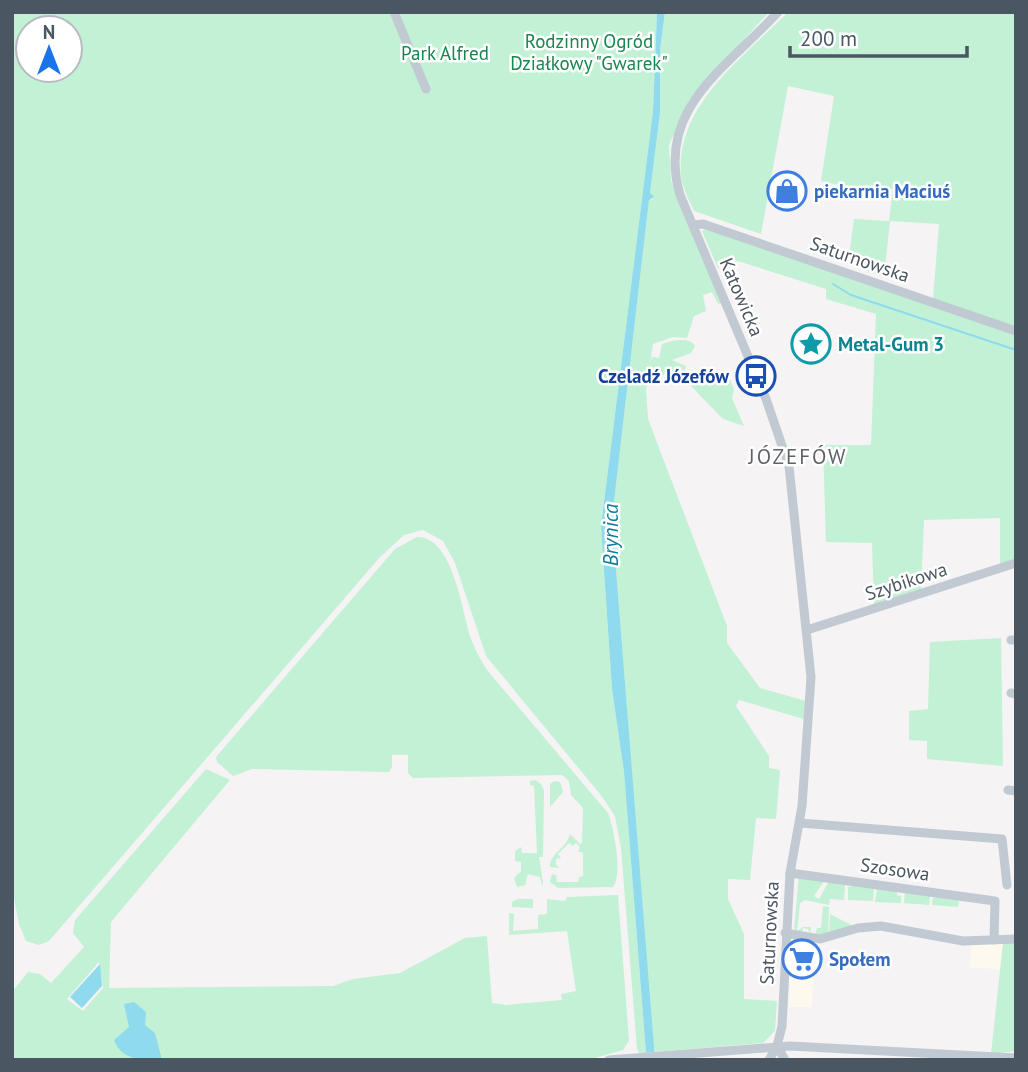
<svg xmlns="http://www.w3.org/2000/svg" width="1028" height="1072" font-family="'PT Sans',sans-serif">
	<style>
		.commercial { fill: #fdf9ef }
		.green { fill: #c3f1d5; fill-rule: evenodd }
		.water { fill: #90daee }
		.lines { fill: none; stroke-linecap: round; stroke-linejoin: round }
		.stream { stroke: #90daee; stroke-width: 2 }
		.minor { stroke: #c1cad2; stroke-width: 9 }
		.labels { text-anchor: middle; stroke-width: 5; stroke-linejoin: round; paint-order: stroke }
		.park-label { font-size: 19px; fill: #17864f; stroke: #fff }
		.shop-label { font-size: 19px; font-weight: bold; fill: #366cbe; stroke: #fff; text-anchor: start }
		.street-label { font-size: 19px; fill: #4a5661; stroke: #fff }
		.culture-label { font-size: 19px; font-weight: bold; fill: #0d838f; stroke: #fff; text-anchor: start }
		.transit-label { font-size: 19px; font-weight: bold; fill: #164399; stroke: #fff; text-anchor: end }
		.neighbourhood-label { font-size: 21px; letter-spacing: 2px; fill: #5f6368; stroke: #fff }
		.water-label { font-size: 21px; font-style: italic; fill: #0c7c9b; stroke: #fff }
	</style>
	<rect width="100%" height="100%" fill="#f5f3f3"/>
	<g class="commercial">
		<polygon points="792,942 815,943 812,1007 789,1007"/>
		<polygon points="1003,942 1003,969 970,968 971,944"/>
	</g>
	<g class="green">
		<path d="M12,12H657L653,111L601,526L612,689L624,772L646,1053H639L637,1049L621,848L615,816L600,794L486,656L455,563L443,541L423,530L404,535L380,557L49,941L39,945L26,941L19,924L12,888ZM28,28H70V70H28Z"/>
		<path d="M665,12H769L689,100L669,145L671,181L721,303L718,304L712,292L703,295L706,311L694,316L687,338L673,337L653,344L650,364L652,357L659,358L662,344C672,341 689,336 695,346L691,353L672,360L686,366L683,377L667,373L651,380L650,372L646,390L648,419L727,626V643L760,688L806,701L807,720L739,700L736,706L769,756V768L780,770L776,819L756,818L750,880L728,879V899L744,934V999L777,1001L775,1031L763,1043L654,1052L612,519L649,199L653,200L650,193L660,113V50Z"/>
		<path d="M788,12H1016V559L1000,564V518L924,520L921,590L874,605L872,543L826,542L823,445H871L876,314L826,299V289L738,261L718,268L702,231L705,229L933,299L939,224L890,221L884,277L848,264L854,219L889,221L893,189H857L821,181L834,96L788,86L761,234L694,211C689,200 682,187 681,175C675,105 744,57 788,12Z"/>
		<polygon points="713,370 728,374 734,390 732,398 744,426 723,419 691,386 693,376 702,380 705,373"/>
		<path d="M417,537C452,536 462,609 470,636C474,648 480,659 487,670L608,813C614,829 623,873 613,887L558,888L550,882L552,874L556,875L557,882H578L579,877L583,876V852H578L580,847L576,843L573,846L569,843L558,854L561,858L556,859V865L560,868L550,867C550,853 567,848 570,834L580,844L582,842L583,808L571,795L569,781L562,775L413,778L408,773V755H392V767L389,772L252,769L233,776L217,762L216,757L395,549Z"/>
		<polygon points="1001,638 1003,766 927,759 927,741 909,740 909,711 928,709 930,642"/>
		<path d="M206,769L230,780L111,922L109,988L333,986L353,979L400,973L465,938L487,936L492,1003L506,1005L562,1000L561,994L576,991L567,931L509,935V913L514,914L513,931L538,929V915L547,914V899L565,901L567,897L618,895L629,1041L623,1050L588,1060H12V992L28,972L40,974L51,983L84,947L73,933L75,920ZM99,962L103,988L83,1011L67,999Z"/>
		<polygon points="535,780 541,784 544,790 543,857 539,857 543,883 542,886 540,877 528,874 525,885 517,887 514,878 521,871 521,862 515,861 515,851 521,847 522,853 537,853 534,786 530,785 530,781"/>
		<polygon points="554,781 560,782 563,792 550,807 550,784"/>
		<polygon points="799,874 825,880 814,896 819,899 829,881 845,885 844,900 830,899 829,905 805,900 800,903 797,931 803,927 811,927 810,934 808,929 803,928 802,932 794,932"/>
		<polygon points="853,886 874,888 873,901 848,900 848,887"/>
		<polygon points="877,889 897,891 897,895 901,896 901,903 875,902"/>
		<polygon points="905,892 930,896 929,905 904,903"/>
		<polygon points="937,897 959,900 958,907 932,905 933,898"/>
		<polygon points="518,899 533,899 533,908 512,907 512,902"/>
		<polygon points="823,906 829,907 828,935 815,935 817,928 821,928"/>
		<polygon points="830,914 855,927 829,935"/>
		<polygon points="1016,941 1016,1051 991,1054 1003,942"/>
	</g>
	<g class="water">
		<polygon points="657,12 665,12 660,50 660,113 650,193 654,197 649,200 612,519 654,1047 654,1052 646,1053 624,772 612,689 601,526 653,111"/>
		<polygon points="100,964 102,986 82,1008 70,997"/>
		<path d="M134,1002L146,1012L145,1025L155,1033L162,1060C143,1060 122,1061 114,1040L129,1027L124,1004Z"/>
	</g>
	<g class="lines">
		<polyline class="stream" points="833,284 851,295 1016,350"/>
		<g class="minor">
			<polyline points="394,12 426,89"/>
			<polyline points="693,225 703,224 1016,331"/>
			<polyline points="807,630 1016,563"/>
			<polyline points="1011,640 1016,640"/>
			<polyline points="1011,693 1016,694"/>
			<polyline points="1008,790 1016,791"/>
			<polyline points="800,823 1002,839 1007,885"/>
			<polyline points="790,873 995,901 994,940"/>
			<polyline points="785,933 820,939 858,928 881,926 963,941 1016,939"/>
			<polyline points="777,1046 785,1060"/>
			<polyline points="609,1060 790,1046 1016,1058"/>
			<path d="M769,1060L777,1046L782,1026L790,873L802,806L811,677L789,466L766,399L680,195C655,108 727,68 778,12"/>
		</g>
	</g>
	<defs>
		<g id="shop-ring" transform="scale(2.0125)"><circle r="9.5" fill="#fff" stroke="#3f7fe0" stroke-width="1.5"/><path d="M-5-2.5h2.3a2.7 3.5 0 0 1 5.4 0H5L5.5 6h-11ZM-1.5-2.5h3a1.5 2.3 0 0 0-3 0Z" fill="#3f7fe0"/></g>
		<g id="sight-ring" transform="scale(2.0125)"><circle r="9.5" fill="#fff" stroke="#0f9aa8" stroke-width="1.5"/><path d="M0-6L1.8-2.2L6-1.7L2.9 1.2L3.7 5.4L0 3.3L-3.7 5.4L-2.9 1.2L-6-1.7L-1.8-2.2Z" fill="#0f9aa8"/></g>
		<g id="bus-ring" transform="scale(2.0125)"><circle r="9.5" fill="#fff" stroke="#1a4fb4" stroke-width="1.5"/><path d="M-5-6H5V4H4V6H2V4H-2V6H-4V4H-5ZM-3.5-4V0h7V-4ZM-3.5 1.2v1.5H-2V1.2ZM2 1.2v1.5H3.5V1.2Z" fill="#1a4fb4"/></g>
		<g id="supermarket-ring" transform="scale(2.0125)"><circle r="9.5" fill="#fff" stroke="#3f7fe0" stroke-width="1.5"/><path d="M-6-5.5h2.5l.6 2H6L4.5 2H-2.5L-4.4-4H-6ZM-1.5 3.2a1.3 1.3 0 1 0 .1 0ZM3 3.2a1.3 1.3 0 1 0 .1 0Z" fill="#3f7fe0"/></g>
	</defs>
	<g fill-rule="evenodd">
		<use href="#shop-ring" x="787" y="191"/>
		<use href="#sight-ring" x="811" y="344"/>
		<use href="#bus-ring" x="756" y="376"/>
		<use href="#supermarket-ring" x="802" y="959"/>
	</g>
	<g class="labels">
		<g class="park-label">
			<text x="589" y="48">Rodzinny Ogród<tspan x="589" dy="22">Działkowy "Gwarek"</tspan></text>
			<text x="445" y="60">Park Alfred</text>
		</g>
		<g class="shop-label">
			<text x="814" y="198">piekarnia Maciuś</text>
			<text x="829" y="966">Społem</text>
		</g>
		<g class="street-label">
			<text transform="translate(860 259) rotate(19)" y="7">Saturnowska</text>
			<text transform="translate(742 297) rotate(67)" y="7">Katowicka</text>
			<text transform="translate(906 581) rotate(-18)" y="7">Szybikowa</text>
			<text transform="translate(895 869) rotate(8)" y="7">Szosowa</text>
			<text transform="translate(769 933) rotate(-87)" y="7">Saturnowska</text>
		</g>
		<g class="culture-label">
			<text x="838" y="351">Metal-Gum 3</text>
		</g>
		<g class="transit-label">
			<text x="729" y="383">Czeladź Józefów</text>
		</g>
		<g class="neighbourhood-label">
			<text x="798" y="464">JÓZEFÓW</text>
		</g>
		<g class="water-label">
			<text transform="translate(611 535) rotate(-90)" y="7">Brynica</text>
		</g>
	</g>
	<rect width="1028" height="1072" fill="none" stroke="#4a5661" stroke-width="28"/>
	<g transform="translate(49 49)"><circle r="33" fill="#ffffff" stroke="#b7bbc0" stroke-width="2"/>
	<path d="M0-5L12 26L0 18L-12 26Z" fill="#1a73e8"/>
	<text y="-10" font-size="19" font-weight="bold" text-anchor="middle" fill="#4a5661">N</text>
	</g>
	<path d="M790 46v10h177v-10" fill="none" stroke="#4a5661" stroke-width="3.5"/>
	<text x="800" y="46" font-size="21" fill="#4a5661" stroke="#ffffff" stroke-width="5" paint-order="stroke">200 m</text>
</svg>
